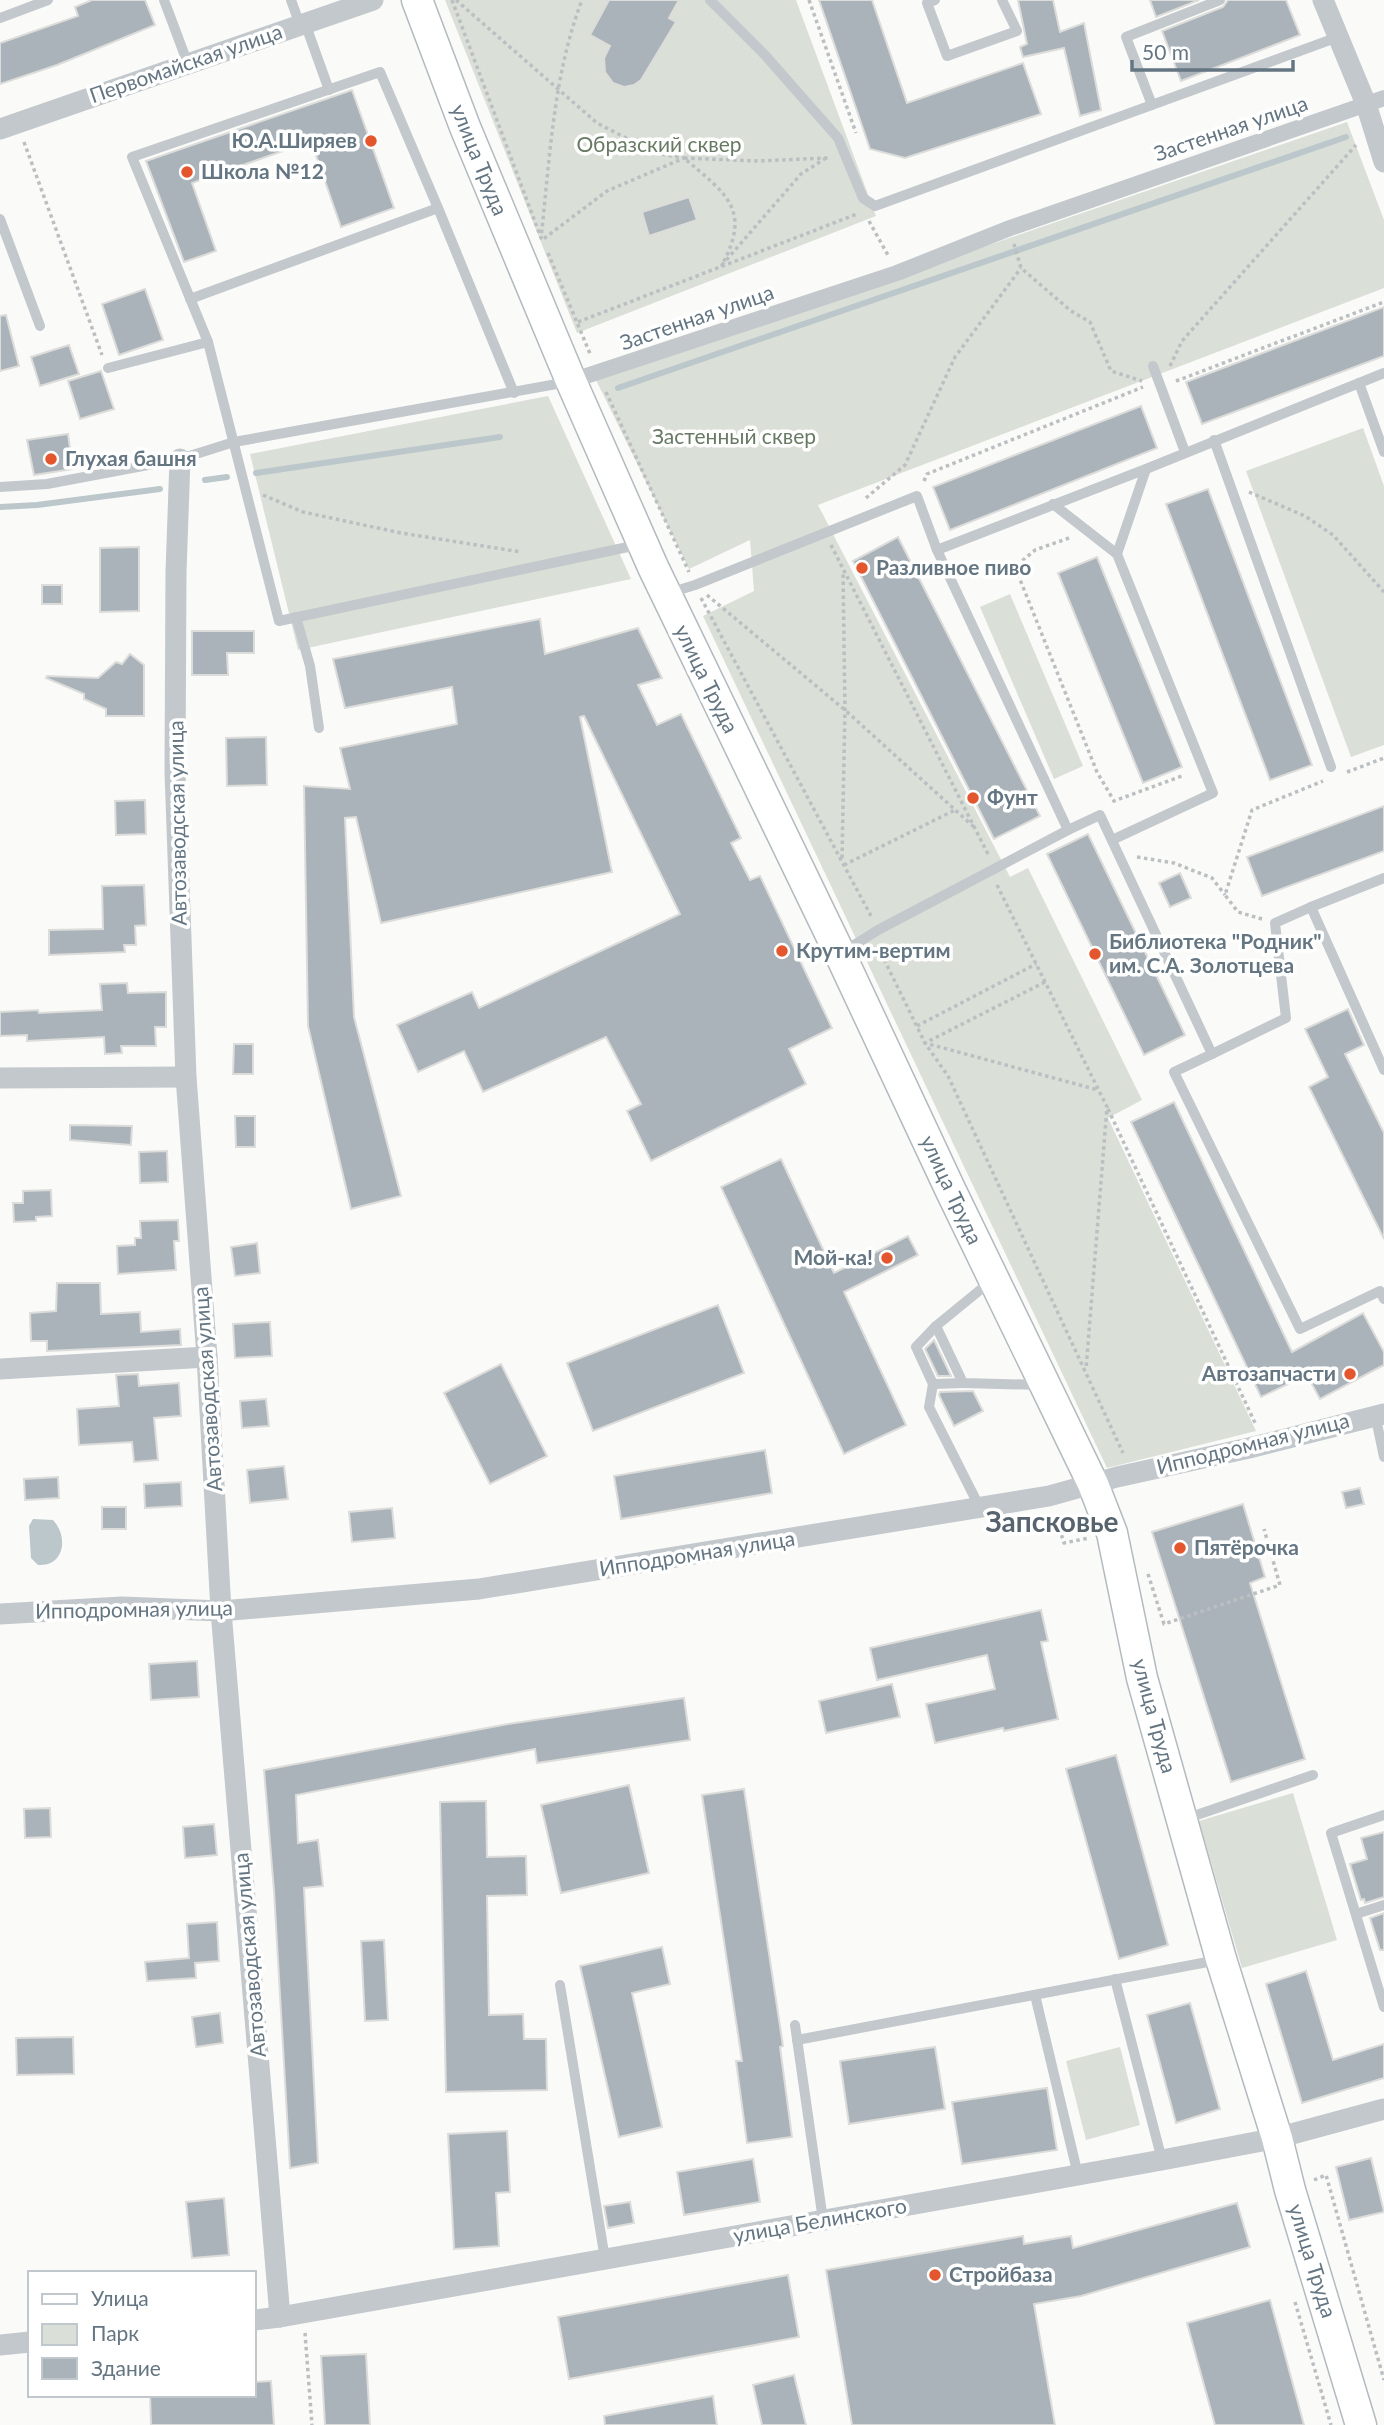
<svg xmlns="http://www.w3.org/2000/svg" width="1384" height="2425" font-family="Lato,sans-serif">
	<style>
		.green { fill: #dadfd7 }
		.water { fill: #bbc7cb }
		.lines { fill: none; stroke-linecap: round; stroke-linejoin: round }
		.stream { stroke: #bbc7cb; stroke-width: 6 }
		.building { fill: #aab3b9; stroke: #dcdcda; stroke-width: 2 }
		.secondary-casing { stroke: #b3babf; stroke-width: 33 }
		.path { stroke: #bbbfc2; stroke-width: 3.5; stroke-dasharray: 3.5 3.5; stroke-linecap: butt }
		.service { stroke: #c3c8cc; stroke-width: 10 }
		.pedestrian { stroke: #c3c8cc; stroke-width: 16 }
		.minor { stroke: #c3c8cc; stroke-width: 21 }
		.secondary { stroke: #fff; stroke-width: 30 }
		.poi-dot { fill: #e4572e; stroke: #fff; stroke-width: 2.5 }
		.labels { text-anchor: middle; stroke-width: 7; stroke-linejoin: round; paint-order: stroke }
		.street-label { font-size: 21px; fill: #657683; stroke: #fff }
		.poi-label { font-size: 21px; font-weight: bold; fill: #657683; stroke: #fff; text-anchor: start }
		.park-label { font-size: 21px; fill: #687a64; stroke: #fff }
		.district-label { font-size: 28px; font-weight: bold; fill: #57646e; stroke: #fff }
	</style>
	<rect width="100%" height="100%" fill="#fafaf8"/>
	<g class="green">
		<polygon points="445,0 796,0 876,216 577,333"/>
		<polygon points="1347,122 1384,220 1384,288 818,505 1010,877 1028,868 1142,1100 1108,1118 1256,1431 1107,1468 703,616 754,591 750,540 689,569 596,380"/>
		<polygon points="548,396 631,579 298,650 250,454"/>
		<polygon points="1363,428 1384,486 1384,745 1351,757 1246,471"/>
		<polygon points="1010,594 1083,766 1054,779 980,607"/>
		<polygon points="1293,1793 1337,1940 1242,1968 1199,1821"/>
		<polygon points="1120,2047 1140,2125 1086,2140 1066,2061"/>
	</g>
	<path class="water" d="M33,1519L53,1520C69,1537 64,1567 38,1565L31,1558L29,1526Z"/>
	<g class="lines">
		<g class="stream">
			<polyline points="618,388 1346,137"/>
			<polyline points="256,473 500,437"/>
			<polyline points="205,480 227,477"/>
			<polyline points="0,507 37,505 160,489"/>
		</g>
	</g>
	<g class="building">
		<polygon points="92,0 145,0 155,25 57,65 0,84 0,43 78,16 75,7"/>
		<polygon points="609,0 679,0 669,18 676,22 641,80 634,85 624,87 613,83 605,72 604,58 610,46 590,35"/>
		<polygon points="819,0 872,0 907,103 1023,63 1041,114 905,158 870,149"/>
		<polygon points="1018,0 1053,0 1060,32 1084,23 1101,110 1080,116 1064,48 1023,57 1020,47 1027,44"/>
		<polygon points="1150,0 1199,0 1156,17"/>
		<polygon points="1228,0 1286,0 1300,35 1181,81 1162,31 1223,7"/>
		<polygon points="352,90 394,208 341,227 311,141 192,183 216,251 184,262 146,161"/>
		<polygon points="689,197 697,220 649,236 642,212"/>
		<polygon points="145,289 163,340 119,355 102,304"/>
		<polygon points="1384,307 1384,356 1202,424 1186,382"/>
		<polygon points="6,315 19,366 0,371 0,316"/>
		<polygon points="69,345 79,374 40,386 31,357"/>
		<polygon points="101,371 114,409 80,419 68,381"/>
		<polygon points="1141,406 1157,448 950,530 933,487"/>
		<polygon points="68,434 73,469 34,475 27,440"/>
		<polygon points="1208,489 1312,765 1270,780 1166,504"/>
		<polygon points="898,537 1040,816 994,839 853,561"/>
		<polygon points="139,547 139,611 100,612 100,548"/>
		<polygon points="1097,557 1182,767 1143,783 1058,573"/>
		<rect x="42" y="585" width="20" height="19"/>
		<polygon points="540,619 545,654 638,628 662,678 638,685 657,725 681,714 741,838 731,843 750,880 760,876 832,1028 789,1049 806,1084 651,1161 627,1111 641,1104 606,1037 483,1092 464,1051 418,1072 397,1025 472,992 479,1008 680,914 584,716 580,717 612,872 381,923 356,817 345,818 354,1017 401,1196 351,1209 308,1026 304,786 350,789 340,748 457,724 452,687 345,708 333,659"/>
		<polygon points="192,631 254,631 254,653 227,653 228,675 192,675"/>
		<polygon points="130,654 144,665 144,716 106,716 106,709 84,699 84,694 46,678 47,676 98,678 116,662 122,664"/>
		<polygon points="266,737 267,785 227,786 226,738"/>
		<polygon points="145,800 146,834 116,835 115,801"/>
		<polygon points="1384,806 1384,851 1262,896 1247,857"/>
		<polygon points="1088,834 1185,1035 1144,1055 1047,854"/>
		<polygon points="1180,873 1191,898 1170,907 1159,883"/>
		<polygon points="144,885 146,925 135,926 136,945 124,945 125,952 49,955 49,930 103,929 102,886"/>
		<polygon points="127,983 128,993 166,992 166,1027 155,1027 156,1046 121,1046 122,1053 105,1054 104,1037 27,1041 27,1035 0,1036 0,1012 38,1010 39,1013 102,1010 100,984"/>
		<polygon points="1348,1009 1364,1045 1345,1054 1384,1133 1384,1239 1309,1087 1328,1077 1305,1029"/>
		<polygon points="234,1044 253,1044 253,1074 233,1074"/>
		<polygon points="1174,1102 1292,1352 1363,1313 1384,1352 1384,1365 1320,1399 1307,1375 1261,1397 1131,1122"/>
		<polygon points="235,1116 255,1116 255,1147 236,1147"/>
		<polygon points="70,1125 132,1126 131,1145 70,1140"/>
		<polygon points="167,1151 168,1182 140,1183 139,1152"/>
		<polygon points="781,1159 834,1273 908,1236 918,1255 844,1292 906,1425 844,1454 721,1187"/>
		<polygon points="51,1190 52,1216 36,1217 36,1221 14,1222 13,1203 23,1203 23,1191"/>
		<polygon points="178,1220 179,1241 174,1241 176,1270 118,1274 117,1246 135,1245 135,1238 141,1238 140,1221"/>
		<polygon points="257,1243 260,1273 235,1276 231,1247"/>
		<polygon points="57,1283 100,1283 101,1314 140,1312 141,1332 180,1329 181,1345 47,1351 47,1341 31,1341 30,1313 56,1311"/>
		<polygon points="718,1305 744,1373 593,1431 567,1363"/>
		<polygon points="270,1322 272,1356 235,1358 233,1324"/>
		<polygon points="934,1340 951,1376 938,1376 925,1349"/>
		<polygon points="501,1364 547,1456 490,1484 444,1393"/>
		<polygon points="138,1374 139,1386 179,1383 181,1416 154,1418 158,1460 134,1462 132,1442 79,1445 77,1409 119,1406 116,1375"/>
		<polygon points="973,1391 983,1411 954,1426 939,1395 940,1392"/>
		<polygon points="266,1399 269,1426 242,1428 240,1401"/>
		<polygon points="765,1450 772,1493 621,1519 614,1476"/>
		<polygon points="284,1466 288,1499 250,1503 247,1470"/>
		<polygon points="58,1477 59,1498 25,1500 24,1479"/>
		<polygon points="181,1482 182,1506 145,1508 144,1484"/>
		<polygon points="1360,1488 1364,1504 1346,1508 1342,1492"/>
		<polygon points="1243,1504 1265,1577 1250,1583 1305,1759 1231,1782 1152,1532"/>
		<rect x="102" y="1507" width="24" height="22"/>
		<polygon points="392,1508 395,1538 352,1542 349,1512"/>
		<polygon points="1041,1610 1048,1641 1041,1642 1058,1719 1004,1731 1003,1728 935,1743 926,1704 995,1689 987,1655 877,1680 870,1648"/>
		<polygon points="197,1661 199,1697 151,1700 149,1664"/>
		<polygon points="892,1684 900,1717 826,1733 819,1701"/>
		<polygon points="684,1698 690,1740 537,1763 535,1749 296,1795 298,1843 318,1840 323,1886 304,1888 318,2163 290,2168 274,1891 264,1770 508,1724"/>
		<polygon points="1116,1755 1168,1945 1119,1959 1066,1769"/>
		<polygon points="629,1785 649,1873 561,1893 541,1805"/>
		<polygon points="744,1789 783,2046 780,2047 792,2137 747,2143 736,2061 742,2061 702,1795"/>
		<polygon points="486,1801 487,1857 526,1856 527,1895 487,1896 489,2015 523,2014 524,2039 546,2039 547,2090 446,2092 440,1802"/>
		<polygon points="50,1808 51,1837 25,1838 24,1809"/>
		<polygon points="214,1824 217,1855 185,1858 183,1827"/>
		<polygon points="1384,1832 1384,1897 1365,1903 1364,1899 1361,1900 1350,1864 1367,1859 1361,1838"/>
		<polygon points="1384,1913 1384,1950 1380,1950 1370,1918"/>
		<polygon points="217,1922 219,1961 195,1963 196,1978 147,1981 145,1962 189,1958 187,1924"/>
		<polygon points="384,1940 388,2020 365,2021 361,1941"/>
		<polygon points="662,1947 670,1984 632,1993 662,2127 619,2137 580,1966"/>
		<polygon points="1306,1971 1333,2060 1384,2044 1384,2078 1302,2103 1266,1984"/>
		<polygon points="1190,2003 1220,2109 1176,2123 1147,2015"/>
		<polygon points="220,2013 223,2043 196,2047 192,2017"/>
		<polygon points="73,2037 74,2074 17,2075 16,2038"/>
		<polygon points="935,2047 945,2109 849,2124 840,2061"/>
		<polygon points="1047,2088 1057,2150 962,2164 952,2102"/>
		<polygon points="507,2131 510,2192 496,2193 499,2246 454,2249 448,2134"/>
		<polygon points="1371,2158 1384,2212 1349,2220 1336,2167"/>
		<polygon points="753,2159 760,2202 684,2215 677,2172"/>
		<polygon points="224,2198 229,2255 192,2258 186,2202"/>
		<polygon points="630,2202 634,2223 608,2228 604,2206"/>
		<polygon points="1237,2203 1250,2247 1081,2296 1034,2304 1055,2425 852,2425 826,2270 1023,2236 1024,2244 1071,2236 1073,2248"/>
		<polygon points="788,2275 799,2337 569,2379 558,2317"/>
		<polygon points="1270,2300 1304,2425 1215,2425 1187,2323"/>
		<polygon points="366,2354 370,2425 325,2425 321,2356"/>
		<polygon points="794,2375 806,2425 762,2425 753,2385"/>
		<polygon points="271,2381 274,2425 151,2425 150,2395 254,2395 254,2382"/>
		<polygon points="713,2396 717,2425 605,2425 604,2416"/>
	</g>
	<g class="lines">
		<g class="secondary-casing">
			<polyline id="secondary" points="417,0 465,127 571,381 653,567 840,954 950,1189 1093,1484 1112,1533 1142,1678 1221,1959 1277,2138 1290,2190 1361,2425"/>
		</g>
		<g class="path">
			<path d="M452,0L541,238C550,158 553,76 582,0"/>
			<polyline points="456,0 597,123 655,153 684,158 607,191 542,240"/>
			<polyline points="809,0 856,133"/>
			<polyline points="24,142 102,355"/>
			<path d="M826,158L801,174L722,265C752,209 726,194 684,158L758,161L826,158H831"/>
			<polyline points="869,221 889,257"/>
			<polyline points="1014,244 1021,268 1071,311 1090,322 1111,371 1142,381"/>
			<polyline points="548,253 591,356"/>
			<polyline points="578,322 857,214"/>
			<polyline points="1170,366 1182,341 1356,145"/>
			<polyline points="1176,381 1384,302"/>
			<polyline points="606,392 689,572"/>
			<polyline points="924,481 927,474 1143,387"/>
			<polyline points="1249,492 1305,516 1333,535 1384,592"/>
			<polyline points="263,495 303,512 401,533 521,552"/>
			<polyline points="866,498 905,465 955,357 1021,268"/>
			<polyline points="1069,538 1035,550 1015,567 1097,772 1114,801 1182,776"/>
			<polyline points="831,545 989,856"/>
			<polyline points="707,595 845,710 974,827"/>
			<polyline points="701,598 871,916"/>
			<polyline points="1347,772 1384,758"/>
			<polyline points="1137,857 1174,863 1212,878 1225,895"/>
			<polyline points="842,858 845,710 843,572"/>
			<polyline points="844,865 955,810"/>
			<polyline points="997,885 1107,1107 1086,1369"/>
			<polyline points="1262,919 1238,912 1225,895 1252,810 1323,781"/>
			<polyline points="878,947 925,1043 948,1076 1123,1453"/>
			<polyline points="1045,982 925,1043 1098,1090"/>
			<polyline points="917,1026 1036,964"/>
			<polyline points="1108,1109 1256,1425"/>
			<polyline points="1055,1515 1064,1543 1089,1538"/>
			<polyline points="1148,1574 1164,1624 1280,1585 1264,1529"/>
			<polyline points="1314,2180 1326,2175 1384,2380"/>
			<polyline points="1295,2302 1331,2425"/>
			<polyline points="305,2333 312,2425"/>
		</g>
		<g class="service">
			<polyline points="164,0 188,64"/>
			<polyline points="291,0 300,25"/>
			<polyline points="710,0 765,55 838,138 863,198 875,206 1338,37"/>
			<polyline points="935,0 927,3 947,56 1017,31 1002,0"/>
			<polyline points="0,18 48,0"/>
			<polyline points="305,23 329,90"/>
			<polyline points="1152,105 1126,37 1220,0"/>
			<polyline points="438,208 380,72 132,157 208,342 279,621 642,544"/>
			<polyline points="0,219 40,326"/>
			<polyline points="190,299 438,208 514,393"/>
			<polyline points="1153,366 1185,452"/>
			<polyline points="108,368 208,342"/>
			<polyline points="1359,383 1384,452"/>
			<polyline points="1214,440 1331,767"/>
			<polyline points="0,487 47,484 180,459 234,442 568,382"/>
			<polyline points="1053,504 1117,554 1213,793 1112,840"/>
			<polyline points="937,550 1146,469 1384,373"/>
			<polyline points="1117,554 1146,469"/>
			<polyline points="669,593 695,585 917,496 937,550 1068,830 1100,815 1212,1054 1174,1072 1300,1329 1380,1291 1384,1299"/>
			<polyline points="296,617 310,666 319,728"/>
			<polyline points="1384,878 1311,907 1384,1070"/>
			<polyline points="843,952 878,930 1068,830"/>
			<polyline points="1212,1054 1286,1018 1275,923 1311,907"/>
			<polyline points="991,1281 936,1326 963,1383 1041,1385"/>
			<polyline points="936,1326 916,1347 933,1384 963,1383"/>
			<polyline points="933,1384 929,1407 980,1508"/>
			<polyline points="1375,1414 1384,1457"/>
			<polyline points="1384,1815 1331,1833 1384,2007"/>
			<polyline points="1185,1819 1313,1775"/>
			<polyline points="1356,1914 1384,1905"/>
			<polyline points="1115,1979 1162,2160"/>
			<polyline points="560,1985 605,2259"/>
			<polyline points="1035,1995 1078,2175"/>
			<polyline points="795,2025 823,2220"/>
			<polyline points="797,2040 1218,1960"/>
		</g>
		<polyline class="pedestrian" points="571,381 897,273 1010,228 1384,98"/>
		<g class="minor">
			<polyline points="1323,0 1366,104 1384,162"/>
			<polyline points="0,129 373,0"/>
			<polyline points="180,459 176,572 175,772 186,1077 207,1357 221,1611 280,2317"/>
			<polyline points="0,1078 186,1077"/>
			<polyline points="0,1369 207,1357"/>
			<polyline points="0,1614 122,1607 221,1611 479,1589 1049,1496 1117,1477 1249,1448 1384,1414"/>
			<polyline points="254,2320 280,2317 1162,2160 1277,2138 1384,2109"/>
			<polyline points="0,2345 30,2342"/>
		</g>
		<use href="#secondary" class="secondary"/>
	</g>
	<g class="poi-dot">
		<circle cx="371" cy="141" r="7"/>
		<circle cx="187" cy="172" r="7"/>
		<circle cx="51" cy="459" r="7"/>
		<circle cx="862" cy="568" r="7"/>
		<circle cx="973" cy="798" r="7"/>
		<circle cx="782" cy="951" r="7"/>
		<circle cx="1095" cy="954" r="7"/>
		<circle cx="887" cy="1258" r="7"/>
		<circle cx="1350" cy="1374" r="7"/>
		<circle cx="1180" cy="1548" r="7"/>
		<circle cx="935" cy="2275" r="7"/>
	</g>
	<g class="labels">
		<g class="street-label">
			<text transform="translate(186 64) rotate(-19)" y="7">Первомайская улица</text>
			<text transform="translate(1231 129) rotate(-19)" y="7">Застенная улица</text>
			<text transform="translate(479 160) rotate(68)" y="7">улица Труда</text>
			<text transform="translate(697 318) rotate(-19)" y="7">Застенная улица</text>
			<text transform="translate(706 679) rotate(64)" y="7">улица Труда</text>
			<text transform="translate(178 823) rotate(-91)" y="7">Автозаводская улица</text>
			<text transform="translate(951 1190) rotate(65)" y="7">улица Труда</text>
			<text transform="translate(208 1389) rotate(-94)" y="7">Автозаводская улица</text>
			<text transform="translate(1253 1444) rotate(-14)" y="7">Ипподромная улица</text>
			<text transform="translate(697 1554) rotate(-9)" y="7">Ипподромная улица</text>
			<text transform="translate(134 1610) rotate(-1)" y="7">Ипподромная улица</text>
			<text transform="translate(1154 1716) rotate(75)" y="7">улица Труда</text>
			<text transform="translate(250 1955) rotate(-95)" y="7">Автозаводская улица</text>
			<text transform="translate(820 2221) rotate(-10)" y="7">улица Белинского</text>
			<text transform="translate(1312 2261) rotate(73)" y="7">улица Труда</text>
		</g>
		<g class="poi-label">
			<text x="357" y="148" text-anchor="end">Ю.А.Ширяев</text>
			<text x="201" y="179">Школа №12</text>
			<text x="65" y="466">Глухая башня</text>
			<text x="876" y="575">Разливное пиво</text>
			<text x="987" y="805">Фунт</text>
			<text x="1109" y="949">Библиотека "Родник"<tspan x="1109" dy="24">им. С.А. Золотцева</tspan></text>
			<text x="796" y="958">Крутим-вертим</text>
			<text x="873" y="1265" text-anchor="end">Мой-ка!</text>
			<text x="1336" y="1381" text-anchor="end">Автозапчасти</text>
			<text x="1194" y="1555">Пятёрочка</text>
			<text x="949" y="2282">Стройбаза</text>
		</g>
		<g class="park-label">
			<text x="659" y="152">Образский сквер</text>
			<text x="734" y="444">Застенный сквер</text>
		</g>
		<g class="district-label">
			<text x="1052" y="1532">Запсковье</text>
		</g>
	</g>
	<rect x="28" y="2271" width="228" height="126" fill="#ffffff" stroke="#c1c8cd" stroke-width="2"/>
	<rect x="42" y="2294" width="35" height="10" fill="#ffffff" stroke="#c1c8cd" stroke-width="2"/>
	<text x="91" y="2306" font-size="21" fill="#657683">Улица</text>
	<rect x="42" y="2324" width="35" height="21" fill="#dadfd7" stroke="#c1c8cd" stroke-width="2"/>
	<text x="91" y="2341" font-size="21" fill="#657683">Парк</text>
	<rect x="42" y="2358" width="35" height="21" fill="#aab3b9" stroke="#c1c8cd" stroke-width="2"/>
	<text x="91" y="2376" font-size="21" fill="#657683">Здание</text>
	<path d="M1132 60v10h161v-10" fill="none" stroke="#657683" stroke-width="3.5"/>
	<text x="1142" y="60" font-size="21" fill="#657683" stroke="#ffffff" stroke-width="5" paint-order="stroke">50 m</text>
</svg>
